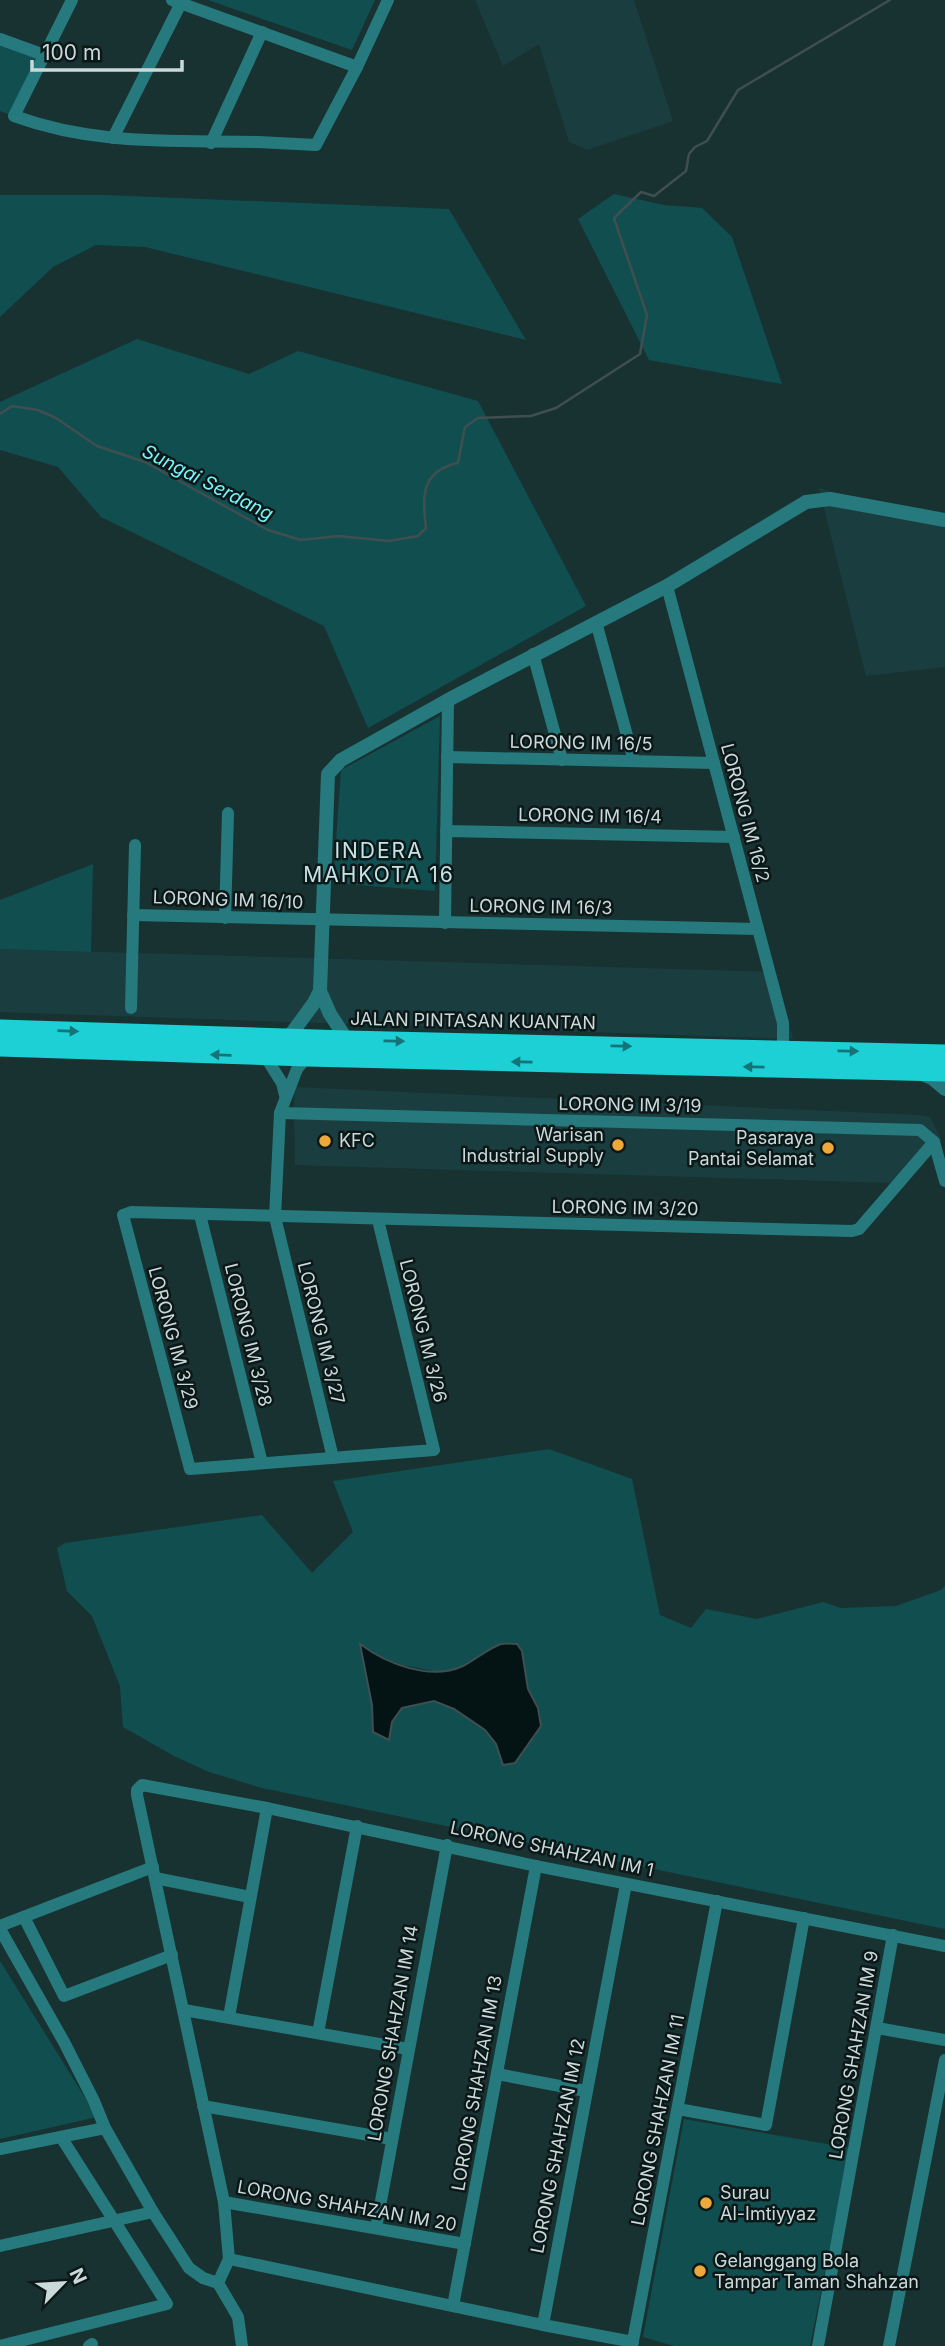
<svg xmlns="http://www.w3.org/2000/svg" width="945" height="2346" font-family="Inter,sans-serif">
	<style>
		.built { fill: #1a3e40 }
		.green { fill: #114e50; fill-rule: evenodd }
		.water { fill: #041415; stroke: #3f4f50; stroke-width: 2 }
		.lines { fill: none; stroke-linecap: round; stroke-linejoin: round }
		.stream { stroke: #3f4f50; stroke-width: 2.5 }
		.minor { stroke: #267a7d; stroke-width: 12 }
		.tertiary { stroke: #267a7d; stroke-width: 14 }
		.trunk { stroke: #1cd0d6; stroke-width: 19 }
		.oneway { fill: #147477 }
		.poi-dot { fill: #eca93a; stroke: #0c1718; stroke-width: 2.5 }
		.labels { text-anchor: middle; stroke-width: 5; stroke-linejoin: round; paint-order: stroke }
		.street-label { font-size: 18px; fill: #cad9d9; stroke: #0c1718 }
		.poi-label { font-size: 18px; fill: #cad9d9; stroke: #0c1718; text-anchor: start }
		.water-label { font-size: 19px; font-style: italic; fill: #76f7fc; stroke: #0c1718 }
		.quarter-label { font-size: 21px; letter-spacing: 2px; fill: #c6e4e5; stroke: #0c1718 }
	</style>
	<rect width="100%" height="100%" fill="#183232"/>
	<g class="built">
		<polygon points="475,0 634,0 673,121 587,150 569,142 539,44 503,66"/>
		<polygon points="819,488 945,527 945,667 866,676"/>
		<polygon points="0,949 776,972 793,1039 0,1012"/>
		<polygon points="294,1087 918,1115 930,1117 941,1139 895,1183 295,1165"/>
	</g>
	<g class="green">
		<polygon points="208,0 375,0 352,50"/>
		<polygon points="0,39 44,55 14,116 0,111"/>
		<polygon points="614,194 664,205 702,208 732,237 782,384 649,360 578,219"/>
		<polygon points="0,195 105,195 449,209 526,340 145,247 96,245 53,267 0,317"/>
		<polygon points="137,339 249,374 298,351 478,401 586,606 368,728 324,626 101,517 58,467 0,450 0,402"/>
		<polygon points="440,716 435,891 333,883 341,770"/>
		<polygon points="93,864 91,952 0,949 0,900"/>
		<path d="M549,1449L632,1479L660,1615L691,1628L706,1609L757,1619L823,1602L841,1608L896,1606L941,1590L945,1586V1929L262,1788L209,1772L174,1756L123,1727L120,1686L92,1616L67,1591L57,1548L65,1543L262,1515L312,1573L353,1532L333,1481ZM501,1644L522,1651L528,1689L538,1708L540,1726L529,1741L503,1765L496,1744L485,1730L454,1709L434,1701L402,1707L392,1722L389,1740L373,1732L372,1705L361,1645L377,1657L398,1664L443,1673L461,1667Z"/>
		<polygon points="0,1961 97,2117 0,2139"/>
		<polygon points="684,2119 850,2148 810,2346 674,2346 643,2337"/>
	</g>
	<path class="water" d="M360,1644C387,1664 430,1681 463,1666C475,1660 489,1648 501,1644C505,1643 513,1644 517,1644L522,1651L528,1689L538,1708L541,1726L515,1763L503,1765L496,1744L485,1730L454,1709L434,1701L402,1708L392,1722L389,1740L373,1732L372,1705Z"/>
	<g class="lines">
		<path class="stream" d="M0,414L12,406L38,410L56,418L97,446L145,462L268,530L301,540L338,536L389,541L418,536L426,528C422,496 421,471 458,463L465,427L478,418L531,416L556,408L640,354L647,315L614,218L641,192L654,196L686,171L689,154L695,147L707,141L738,90L890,0"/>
		<g class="minor">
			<path d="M72,0L14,116C97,146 172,140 258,142C277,143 297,144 316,145L357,67L388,0"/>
			<polyline points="172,0 357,67"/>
			<polyline points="0,39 44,55"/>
			<polyline points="113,138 181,3"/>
			<polyline points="211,143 262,32"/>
			<polyline points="667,586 783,1023 783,1050"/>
			<polyline points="596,622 634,761"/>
			<polyline points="533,654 562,760"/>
			<polyline points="447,757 714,763"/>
			<polyline points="446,831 734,837"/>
			<polyline points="133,915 758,929"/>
			<polyline points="225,918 228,813"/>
			<polyline points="445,923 448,700"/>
			<polyline points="131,1008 135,845"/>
			<polyline points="265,1056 282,1083 285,1095"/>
			<polyline points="307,1057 297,1069 280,1113 275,1217 333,1458"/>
			<polyline points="280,1113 920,1130 934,1142 945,1181"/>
			<polyline points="200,1215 262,1463"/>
			<polyline points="378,1220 434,1450 190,1469 123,1215 131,1212 852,1231 859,1229 934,1142"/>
			<polyline points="155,1878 250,1897"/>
			<polyline points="626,1884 543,2325 633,2342"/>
			<polyline points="24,1917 64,1996 172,1955"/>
			<polyline points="0,1926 153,1867"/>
			<polyline points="0,1929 64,2042 94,2101 105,2128 153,2212 189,2268 203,2278 218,2283"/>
			<polyline points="184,2010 408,2049"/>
			<polyline points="229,2017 267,1808"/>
			<polyline points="877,2028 945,2040"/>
			<polyline points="318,2033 357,1826"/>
			<polyline points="497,2074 586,2091"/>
			<polyline points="203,2106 392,2139"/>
			<polyline points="678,2109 766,2125 804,1918"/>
			<polyline points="0,2149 105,2128"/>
			<polyline points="224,2202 465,2244"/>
			<polyline points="376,2228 447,1845"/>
			<polyline points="0,2246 153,2212"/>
			<polyline points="229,2259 543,2325"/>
			<polyline points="218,2283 229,2259 224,2202 137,1795 137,1790 142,1785 267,1808 536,1866 945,1946"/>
			<polyline points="218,2283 238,2317 242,2346"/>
			<polyline points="453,2306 536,1866"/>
			<polyline points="0,2346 167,2304 61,2137"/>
			<polyline points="89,2346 92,2344"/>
			<polyline points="632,2346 717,1901"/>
			<polyline points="818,2346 893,1935"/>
			<polyline points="889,2346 945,2060"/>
		</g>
		<g class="tertiary">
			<polyline points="289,1037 314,1003 320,991"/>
			<polyline points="347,1040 330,1014 320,991 328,774 341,760 448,700 667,586 806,502 830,499 945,520"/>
			<polyline points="920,1073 932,1078 945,1089"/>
		</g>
		<g class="trunk">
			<polyline points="0,1029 347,1040 945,1054"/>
			<polyline points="0,1047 307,1057 945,1072"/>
		</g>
	</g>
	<defs><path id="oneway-solid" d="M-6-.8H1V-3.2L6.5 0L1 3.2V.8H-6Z" transform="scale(1.75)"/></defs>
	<g class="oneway">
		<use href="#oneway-solid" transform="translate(68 1031) rotate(2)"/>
		<use href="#oneway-solid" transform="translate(394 1041) rotate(1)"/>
		<use href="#oneway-solid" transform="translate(621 1046) rotate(1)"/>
		<use href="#oneway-solid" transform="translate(848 1051) rotate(1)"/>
		<use href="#oneway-solid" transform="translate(221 1055) rotate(-178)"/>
		<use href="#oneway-solid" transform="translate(522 1062) rotate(-179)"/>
		<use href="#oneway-solid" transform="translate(754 1067) rotate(-179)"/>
	</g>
	<g class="poi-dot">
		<circle cx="325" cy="1141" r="7"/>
		<circle cx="618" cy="1145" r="7"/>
		<circle cx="828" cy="1148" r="7"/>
		<circle cx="706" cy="2203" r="7"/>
		<circle cx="700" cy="2271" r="7"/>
	</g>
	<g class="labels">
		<g class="street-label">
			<text transform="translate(581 743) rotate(1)" y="6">LORONG IM 16/5</text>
			<text transform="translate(745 813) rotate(75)" y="6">LORONG IM 16/2</text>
			<text transform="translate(590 816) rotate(1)" y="6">LORONG IM 16/4</text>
			<text transform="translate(228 900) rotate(2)" y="6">LORONG IM 16/10</text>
			<text transform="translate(541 907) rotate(1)" y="6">LORONG IM 16/3</text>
			<text transform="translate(473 1021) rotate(1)" y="6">JALAN PINTASAN KUANTAN</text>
			<text transform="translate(630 1105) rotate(1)" y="6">LORONG IM 3/19</text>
			<text transform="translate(625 1208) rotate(1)" y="6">LORONG IM 3/20</text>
			<text transform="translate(423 1331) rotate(76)" y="6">LORONG IM 3/26</text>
			<text transform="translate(321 1333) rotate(76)" y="6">LORONG IM 3/27</text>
			<text transform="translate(248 1335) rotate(76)" y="6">LORONG IM 3/28</text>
			<text transform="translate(173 1338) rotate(75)" y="6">LORONG IM 3/29</text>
			<text transform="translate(552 1849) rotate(12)" y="6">LORONG SHAHZAN IM 1</text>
			<text transform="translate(393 2033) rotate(-80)" y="6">LORONG SHAHZAN IM 14</text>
			<text transform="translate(854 2055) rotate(-80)" y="6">LORONG SHAHZAN IM 9</text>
			<text transform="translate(477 2083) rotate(-80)" y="6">LORONG SHAHZAN IM 13</text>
			<text transform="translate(658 2120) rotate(-79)" y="6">LORONG SHAHZAN IM 11</text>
			<text transform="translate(558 2146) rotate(-79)" y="6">LORONG SHAHZAN IM 12</text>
			<text transform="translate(347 2206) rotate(10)" y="6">LORONG SHAHZAN IM 20</text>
		</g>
		<g class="poi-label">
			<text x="604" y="1141" text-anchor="end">Warisan<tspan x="604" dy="21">Industrial Supply</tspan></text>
			<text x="814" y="1144" text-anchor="end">Pasaraya<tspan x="814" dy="21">Pantai Selamat</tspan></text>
			<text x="339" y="1147">KFC</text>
			<text x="720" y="2199">Surau<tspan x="720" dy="21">Al-Imtiyyaz</tspan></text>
			<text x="714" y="2267">Gelanggang Bola<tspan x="714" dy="21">Tampar Taman Shahzan</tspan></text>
		</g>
		<g class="water-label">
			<text transform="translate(208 482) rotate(27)" y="7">Sungai Serdang</text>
		</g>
		<g class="quarter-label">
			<text x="379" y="858">INDERA<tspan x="379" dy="24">MAHKOTA 16</tspan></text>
		</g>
	</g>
	<g transform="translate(63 2283) rotate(65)" stroke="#0c1718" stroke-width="5" paint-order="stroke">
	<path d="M0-5L12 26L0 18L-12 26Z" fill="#cad9d9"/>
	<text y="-10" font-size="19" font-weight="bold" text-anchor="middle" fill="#cad9d9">N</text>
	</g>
	<path d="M32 60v10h150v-10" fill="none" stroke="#cad9d9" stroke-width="3.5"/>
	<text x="42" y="60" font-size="21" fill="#cad9d9" stroke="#0c1718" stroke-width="5" paint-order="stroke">100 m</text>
</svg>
